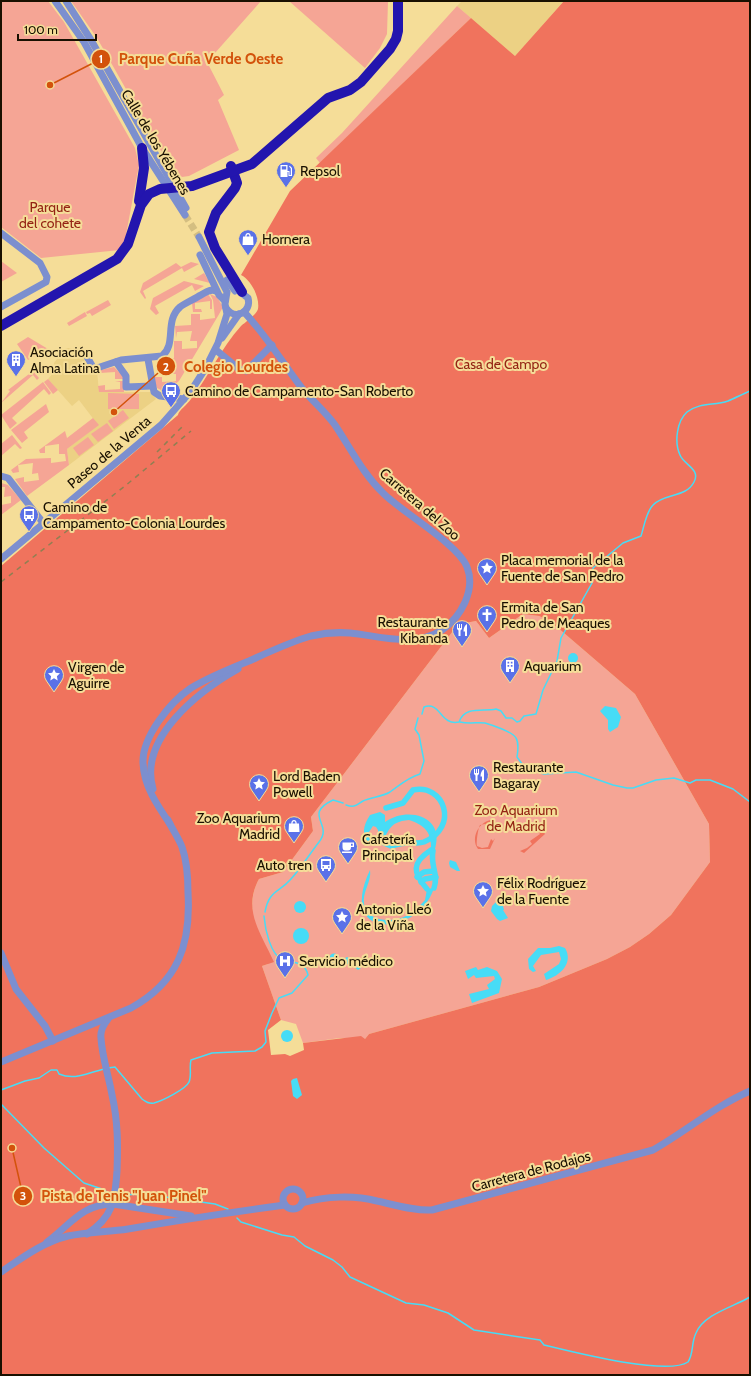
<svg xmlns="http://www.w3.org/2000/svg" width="751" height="1376" font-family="Cabin,sans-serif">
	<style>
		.built { fill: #ecd184 }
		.green { fill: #f5a595 }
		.forest { fill: #f0735d; fill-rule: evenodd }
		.water { fill: #47dcf6; fill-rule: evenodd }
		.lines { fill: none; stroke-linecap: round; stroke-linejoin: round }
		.stream { stroke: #47dcf6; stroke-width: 1.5 }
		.canal { stroke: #47dcf6; stroke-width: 5.5 }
		.minor-tunnel { stroke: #d4be81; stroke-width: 7; stroke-dasharray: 7 3.5; stroke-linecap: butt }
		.minor { stroke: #7c8fcf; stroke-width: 7 }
		.highway { stroke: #2315ae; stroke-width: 10 }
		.rail { stroke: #907f52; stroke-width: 1.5; stroke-dasharray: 5 5; stroke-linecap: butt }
		.labels { text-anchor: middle; stroke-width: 4; stroke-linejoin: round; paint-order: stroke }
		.street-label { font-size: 14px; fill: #191000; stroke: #f5dd98 }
		.poi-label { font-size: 14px; fill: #191000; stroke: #f5dd98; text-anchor: start }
		.park-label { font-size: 14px; fill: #942414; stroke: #f5dd98 }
		.leader { fill: none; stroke: #d3520b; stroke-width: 1.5 }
		.callout-dot { fill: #d3520b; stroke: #f5dd98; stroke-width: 1.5 }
		.mark-label { font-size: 12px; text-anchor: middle; font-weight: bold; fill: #fff }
		.callout-label { font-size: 15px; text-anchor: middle; font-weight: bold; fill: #d3520b; stroke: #f5dd98; stroke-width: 4; stroke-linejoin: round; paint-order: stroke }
	</style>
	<rect width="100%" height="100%" fill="#f5dd98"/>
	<g class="built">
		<polygon points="462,1 564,1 515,56 457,6"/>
		<polygon points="65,348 78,348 90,371 97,371 99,392 150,392 156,399 69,465 67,449 98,425 79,400 72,406 48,379 54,372 54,363 57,359 65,357 62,352"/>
	</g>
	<g class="green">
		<polygon points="1,1 48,1 64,22 135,148 139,165 125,240 120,250 41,258 1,227"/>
		<polygon points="71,1 261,1 207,62 224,95 218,100 239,150 189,176 182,177 173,172 97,38"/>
		<polygon points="289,1 388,1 387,34 380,48 365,68"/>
		<polygon points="457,6 471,18 320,163 316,158 342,133"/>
		<polygon points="1,261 17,273 1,282"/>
		<polygon points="191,262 199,264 184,272 182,268 143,291 146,298 145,299 140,292 143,283 176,263 181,267"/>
		<polygon points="204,273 210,283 194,279"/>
		<polygon points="184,281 204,286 195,291 192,285 155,306 159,313 156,315 150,309 153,298"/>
		<polygon points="208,294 212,300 212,309 210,309 210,301 195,303 195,309 201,309 202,312 193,312 192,303"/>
		<polygon points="210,294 217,297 223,307 218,316 179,381 165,392 157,388 153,377 162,377 162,382 176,381 176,374 170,374 172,364 157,365 174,358 174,341 182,341 182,349 197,348 197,341 190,341 192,331 177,332 176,338 175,326 191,325 191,314 200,314 200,320 215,318 213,300"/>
		<polygon points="108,300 111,305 92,316 90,313 87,314 86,312"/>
		<polygon points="85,312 87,316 69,326 67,323"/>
		<polygon points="28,337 48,349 28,360 17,344"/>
		<polygon points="114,367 124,377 124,379 115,379 115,372 100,373 99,378 101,370"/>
		<polygon points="33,371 39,378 37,380 33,375 1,403 10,391 8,390"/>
		<polygon points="48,379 58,390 53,394 44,382"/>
		<polygon points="115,381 124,381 124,392 99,392 98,386 105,385 105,390 120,389 120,382"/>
		<polygon points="43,382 51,393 49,395 44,389 12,418 17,423 10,429 1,415"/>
		<polygon points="108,393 139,394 139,409 108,409"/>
		<polygon points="46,404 49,412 24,432 28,438 22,443 11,430"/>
		<polygon points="123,410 129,418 114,429 108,421"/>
		<polygon points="93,418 99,425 67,449 69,465 27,496 15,479 24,477 24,482 39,480 38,473 32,474 33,463 18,465 19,472 13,473 11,470 26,459 51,458 51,463 66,461 65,454 59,454 59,444 45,446 45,453 40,453 39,450 65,431 67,438"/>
		<polygon points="107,423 113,431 98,442 91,434"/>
		<polygon points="12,435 22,448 20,449 15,444 1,456 1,444"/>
		<polygon points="88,437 94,445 79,456 73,448"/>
		<polygon points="1,483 8,485 21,500 1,515 1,505 11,503 11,496 4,497 5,487 1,487"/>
		<path d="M523,614L539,616L550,621L635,694L709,824L710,862L671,915L649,934L630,947L607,959L539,987L369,1034L365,1039L340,1038L303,1043L296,1024L281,1020L262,966L268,964C259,936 243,908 259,879L283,872L313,831L311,817L456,627L460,624L476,621L489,638Z"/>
	</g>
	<g class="forest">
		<path d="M564,1H750V1375H1V566L178,415C179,410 187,405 191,399C209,376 221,348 241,326C246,322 256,315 258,309C260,297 251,280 241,275L290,191L471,18L515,56ZM523,614L539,616L550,621L635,694L709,824L710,862L671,915L649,934L630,947L607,959L539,987L369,1034L365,1039L361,1036L303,1043L304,1050L290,1056L285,1054L271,1055L268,1030L281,1020L262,966L274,962C261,933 242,910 259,879L283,872L313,831L311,817L456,627L460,624L476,621L489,638Z"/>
		<path d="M492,820L494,826L493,830L490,831V826L485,824L480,825C478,828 476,843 477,846L482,848L488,847L491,839L493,841L495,838L500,837L495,838L490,849H478C470,838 479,821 492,820Z"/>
		<polygon points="524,823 541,828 545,834 524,853 520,851 527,848 532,844 530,841 540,834 537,829"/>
	</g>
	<g class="water">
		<circle cx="573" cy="658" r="5"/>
		<polygon points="605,706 616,708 621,717 618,727 610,732 608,729 608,720 600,711"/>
		<path d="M380,812L385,815V822C408,806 445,816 435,849L431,850C432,833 425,825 409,820C387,822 390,832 379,846L377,844L370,845C361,834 363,826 370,815ZM373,826L376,827L378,830V837L375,839L370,838L369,832Z"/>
		<polygon points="450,860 456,862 460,871 457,871 450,867 449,863"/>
		<path d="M370,870C372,881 362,892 364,904C367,922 392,923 406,916C413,913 420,906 425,900L427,889L434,888C418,937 336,942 370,870Z"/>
		<polygon points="499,899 501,906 503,906 504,910 503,910 508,918 500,921 497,919 491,911 492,906"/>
		<circle cx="300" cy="907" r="6"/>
		<circle cx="301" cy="936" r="8"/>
		<path d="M559,946L565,948C574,963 560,976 546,980L544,974L559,964L561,959L559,952L541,955L533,966L536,971L533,972L529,969L528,959L538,948H550Z"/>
		<circle cx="334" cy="958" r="4.5"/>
		<polygon points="347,957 351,959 352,962 361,961 361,968 358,970 350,964 343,964 342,960"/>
		<polygon points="476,967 478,970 487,967 497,971 502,979 499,993 472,1003 469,994 489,989 487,985 495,979 494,976 476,978 474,975 468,979 465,971"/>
		<circle cx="287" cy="1036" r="6"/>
		<polygon points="297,1078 302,1095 297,1099 293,1096 291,1081 293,1079"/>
	</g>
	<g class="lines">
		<g class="stream">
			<path d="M422,714L424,707C441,701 440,726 459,722C465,705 484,712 496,709L501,711L506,718H512L517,722L520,721L524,716L536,714L543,690L557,661L561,638L592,583L593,568L623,543L641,536C644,527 646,512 653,505C664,493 686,498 694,482C701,469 684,465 680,455C674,442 677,421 687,412C700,402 714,406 728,401C735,398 743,394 750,391"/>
			<path d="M460,722C469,724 478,722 485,723C492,725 513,732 516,738C519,743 518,751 517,757L522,764L534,771L544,774L576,772L613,785L627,788H633L656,780L674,778L690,783L696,780H710L733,789L750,802"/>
			<path d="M346,805C355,808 356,805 363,801C371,797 382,797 390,792C400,785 407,778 420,774L424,761L419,735L415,729L418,718"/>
			<path d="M265,912C269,890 279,893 291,879C301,868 309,855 319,842C334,824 302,815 333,800L343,803"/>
			<path d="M108,1068L115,1067L142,1099C146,1102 149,1104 154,1103C162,1101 186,1089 189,1082C192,1075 189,1067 191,1060L212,1053L255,1051L262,1047L266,1042L265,1031L272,1013L279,998L292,993L308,975C305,961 293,963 283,960C270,955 265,928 264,916"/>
			<path d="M1,1090L25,1081L39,1078L51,1070H57L59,1074C76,1081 88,1072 105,1069"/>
			<polyline points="1,1104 44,1148 84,1183 102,1189 110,1194"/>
			<polyline points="121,1195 144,1194 215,1204 228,1209"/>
			<path d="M237,1218L241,1222L282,1235L294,1237L305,1246L333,1260L342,1267L350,1277L406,1303L424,1305L448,1313L474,1330L540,1340L544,1345C573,1352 667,1376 688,1362C694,1353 691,1343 696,1333C704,1314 733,1307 750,1297"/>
		</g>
		<g class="canal">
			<path d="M382,842L391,846C396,845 401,843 406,843C412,842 418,844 424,842C460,827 444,783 413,790L403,803L386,808"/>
			<path d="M433,851C430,866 439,874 434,888"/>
			<polyline points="417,877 424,872 434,871"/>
			<polyline points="421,882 425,879 436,877"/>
			<path d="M427,889C413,873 411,863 431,850"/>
		</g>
		<polyline class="minor-tunnel" points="185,215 199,237"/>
		<g class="minor">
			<polyline points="55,1 84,42 142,148 185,215"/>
			<polyline points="66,1 91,40 186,208"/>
			<polyline points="1,233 40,263 47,277 46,282 1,307"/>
			<polyline points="200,255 219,295 225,301"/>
			<polyline points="227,280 235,291"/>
			<path d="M226,308C235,321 252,312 248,298L239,291"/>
			<polyline points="222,338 239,314"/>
			<polyline points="216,350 239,369 246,371 272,345"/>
			<path d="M86,355L94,369L121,360L162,356C177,344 164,321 180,307C185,303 193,300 199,296C205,293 210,288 216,291"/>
			<polyline points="148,359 154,392 160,396 184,399"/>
			<polyline points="116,362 126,376 126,387 152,386"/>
			<polyline points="1,476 8,478 44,524"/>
			<polyline points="1,559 161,425 191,391 205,369 218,343 227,314 225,304 227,292 199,237"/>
			<path d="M153,789C138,738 199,691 238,669"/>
			<path d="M170,824C157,805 144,786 143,763C142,737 170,702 191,688C209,677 229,669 249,661C269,652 290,642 311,636C324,633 337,632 350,633C380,636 415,648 442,630C461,617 476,590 467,567C459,545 402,512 384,494C363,474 351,449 335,425C325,411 311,400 301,387C282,362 266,335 244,312"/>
			<polyline points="1,953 16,989 45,1026 53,1041"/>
			<path d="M1,1062L131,1008C178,982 191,945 188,893C188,877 187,861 182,847C178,837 172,829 168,820"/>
			<circle cx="293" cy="1199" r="10"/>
			<path d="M302,1203C326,1196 354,1195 377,1201C396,1205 413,1211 432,1210L653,1150C685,1132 715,1106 750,1091"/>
			<path d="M87,1234C113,1217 115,1201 117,1171C118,1145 118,1121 112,1095C109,1077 102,1057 101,1038C100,1032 104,1024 108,1019"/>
			<path d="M47,1242C70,1225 82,1204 113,1204L191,1216"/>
			<path d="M1,1272C22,1258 43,1242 68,1236C88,1232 109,1232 128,1229C180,1220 233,1212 285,1205"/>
		</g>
		<g class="highway">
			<polyline points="231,166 237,183 235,188 216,213 209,232 215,248 242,292"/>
			<polyline points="139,201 144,168 142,148"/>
			<polyline points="1,326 117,259 128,244 141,205 149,194 160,189 192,186 252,164 328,98 350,90 361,82 390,49 396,39 398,31 398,1"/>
		</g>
		<g class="rail">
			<polyline points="157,452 184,425"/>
			<polyline points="1,582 125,486 191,431"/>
		</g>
	</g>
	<defs>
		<g id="fuel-pin" transform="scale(1)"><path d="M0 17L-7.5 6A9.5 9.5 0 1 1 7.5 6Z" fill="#5a71e8" stroke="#f5dd98"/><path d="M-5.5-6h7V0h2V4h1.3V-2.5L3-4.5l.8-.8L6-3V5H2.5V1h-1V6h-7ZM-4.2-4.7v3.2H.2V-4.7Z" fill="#fff"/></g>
		<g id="shop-pin" transform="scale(1)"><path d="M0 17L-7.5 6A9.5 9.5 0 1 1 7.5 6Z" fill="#5a71e8" stroke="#f5dd98"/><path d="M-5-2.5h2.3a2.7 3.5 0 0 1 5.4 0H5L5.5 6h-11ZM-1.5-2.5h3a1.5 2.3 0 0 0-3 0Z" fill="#fff"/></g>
		<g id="building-pin" transform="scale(1)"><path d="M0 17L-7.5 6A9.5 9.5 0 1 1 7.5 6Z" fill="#5a71e8" stroke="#f5dd98"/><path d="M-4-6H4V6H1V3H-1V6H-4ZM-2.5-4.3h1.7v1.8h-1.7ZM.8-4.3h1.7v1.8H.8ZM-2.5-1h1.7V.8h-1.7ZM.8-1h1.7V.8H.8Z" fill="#fff"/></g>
		<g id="bus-pin" transform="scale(1)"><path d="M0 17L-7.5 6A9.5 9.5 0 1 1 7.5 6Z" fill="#5a71e8" stroke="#f5dd98"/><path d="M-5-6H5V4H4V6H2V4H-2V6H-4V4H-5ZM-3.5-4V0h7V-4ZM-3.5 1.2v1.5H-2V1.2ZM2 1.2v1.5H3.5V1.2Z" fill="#fff"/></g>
		<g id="sight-pin" transform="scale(1)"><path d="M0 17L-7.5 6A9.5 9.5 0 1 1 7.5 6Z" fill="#5a71e8" stroke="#f5dd98"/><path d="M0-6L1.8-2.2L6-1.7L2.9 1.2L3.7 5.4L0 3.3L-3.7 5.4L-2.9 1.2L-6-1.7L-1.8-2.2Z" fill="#fff"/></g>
		<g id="church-pin" transform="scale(1)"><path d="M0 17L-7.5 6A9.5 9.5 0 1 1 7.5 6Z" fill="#5a71e8" stroke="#f5dd98"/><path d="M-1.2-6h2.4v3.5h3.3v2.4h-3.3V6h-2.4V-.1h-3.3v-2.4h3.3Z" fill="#fff"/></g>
		<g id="restaurant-pin" transform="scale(1)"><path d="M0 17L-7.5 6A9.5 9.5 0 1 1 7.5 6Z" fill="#5a71e8" stroke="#f5dd98"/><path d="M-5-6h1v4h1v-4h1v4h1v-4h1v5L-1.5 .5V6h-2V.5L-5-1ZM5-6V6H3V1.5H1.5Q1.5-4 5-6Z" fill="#fff"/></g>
		<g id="cafe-pin" transform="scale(1)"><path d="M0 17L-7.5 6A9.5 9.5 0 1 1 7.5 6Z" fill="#5a71e8" stroke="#f5dd98"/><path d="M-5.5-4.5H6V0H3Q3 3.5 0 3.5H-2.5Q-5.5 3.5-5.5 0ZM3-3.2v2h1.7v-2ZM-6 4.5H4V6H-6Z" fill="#fff"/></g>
		<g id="hospital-pin" transform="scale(1)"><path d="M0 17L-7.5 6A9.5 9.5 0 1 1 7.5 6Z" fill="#5a71e8" stroke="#f5dd98"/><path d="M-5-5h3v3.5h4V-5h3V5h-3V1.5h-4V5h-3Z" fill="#fff"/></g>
	</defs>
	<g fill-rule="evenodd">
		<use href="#fuel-pin" x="286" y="171"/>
		<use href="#shop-pin" x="248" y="239"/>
		<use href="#building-pin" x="16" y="360"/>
		<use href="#bus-pin" x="171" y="391"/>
		<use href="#bus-pin" x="29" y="515"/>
		<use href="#sight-pin" x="487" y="568"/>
		<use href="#church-pin" x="487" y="615"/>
		<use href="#restaurant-pin" x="462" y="630"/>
		<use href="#building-pin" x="510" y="666"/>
		<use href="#sight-pin" x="54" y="675"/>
		<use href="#restaurant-pin" x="479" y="775"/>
		<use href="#sight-pin" x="259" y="784"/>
		<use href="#shop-pin" x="294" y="826"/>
		<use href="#cafe-pin" x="348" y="847"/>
		<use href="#bus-pin" x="326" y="865"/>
		<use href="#sight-pin" x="483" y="891"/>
		<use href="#sight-pin" x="342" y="917"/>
		<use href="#hospital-pin" x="285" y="961"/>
	</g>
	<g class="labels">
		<g class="street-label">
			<text transform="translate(156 142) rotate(59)" y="5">Calle de los Yébenes</text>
			<text transform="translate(109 452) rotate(-40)" y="5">Paseo de la Venta</text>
			<text transform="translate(420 504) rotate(41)" y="5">Carretera del Zoo</text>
			<text transform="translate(531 1171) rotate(-15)" y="5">Carretera de Rodajos</text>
		</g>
		<g class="poi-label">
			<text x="300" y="176">Repsol</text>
			<text x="262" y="244">Hornera</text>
			<text x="30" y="357">Asociación<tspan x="30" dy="16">Alma Latina</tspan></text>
			<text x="185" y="396">Camino de Campamento-San Roberto</text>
			<text x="43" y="512">Camino de<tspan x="43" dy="16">Campamento-Colonia Lourdes</tspan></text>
			<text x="501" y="565">Placa memorial de la<tspan x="501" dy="16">Fuente de San Pedro</tspan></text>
			<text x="501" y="612">Ermita de San<tspan x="501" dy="16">Pedro de Meaques</tspan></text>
			<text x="448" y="627" text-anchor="end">Restaurante<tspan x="448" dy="16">Kibanda</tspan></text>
			<text x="524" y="671">Aquarium</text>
			<text x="68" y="672">Virgen de<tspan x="68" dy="16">Aguirre</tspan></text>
			<text x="493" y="772">Restaurante<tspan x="493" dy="16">Bagaray</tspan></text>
			<text x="273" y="781">Lord Baden<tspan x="273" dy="16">Powell</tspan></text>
			<text x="280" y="823" text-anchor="end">Zoo Aquarium<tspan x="280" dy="16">Madrid</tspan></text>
			<text x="362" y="844">Cafetería<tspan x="362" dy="16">Principal</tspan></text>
			<text x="312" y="870" text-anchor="end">Auto tren</text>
			<text x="497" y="888">Félix Rodríguez<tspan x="497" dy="16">de la Fuente</tspan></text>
			<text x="356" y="914">Antonio Lleó<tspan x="356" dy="16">de la Viña</tspan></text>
			<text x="299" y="966">Servicio médico</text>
		</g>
		<g class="park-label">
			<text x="50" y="212">Parque<tspan x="50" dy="16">del cohete</tspan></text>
			<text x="501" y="369">Casa de Campo</text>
			<text x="516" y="815">Zoo Aquarium<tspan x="516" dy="16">de Madrid</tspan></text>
		</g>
	</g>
	<path class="leader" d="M50 85L101 59M114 412L166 366M12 1148L23 1196"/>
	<g class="callout-dot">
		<circle cx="50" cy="85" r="4"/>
		<circle cx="114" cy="412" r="4"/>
		<circle cx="12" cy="1148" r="4"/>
		<circle cx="101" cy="59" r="10"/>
		<circle cx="166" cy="366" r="10"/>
		<circle cx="23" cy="1196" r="10"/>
	</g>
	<g class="mark-label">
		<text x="101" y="63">1</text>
		<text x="166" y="371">2</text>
		<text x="23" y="1200">3</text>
	</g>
	<g class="callout-label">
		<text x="201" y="64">Parque Cuña Verde Oeste</text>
		<text x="236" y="372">Colegio Lourdes</text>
		<text x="124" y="1201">Pista de Tenis "Juan Pinel"</text>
	</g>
	<rect width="751" height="1376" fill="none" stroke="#191000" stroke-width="4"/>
	<path d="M18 34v6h78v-6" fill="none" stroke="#191000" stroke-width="2"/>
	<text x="24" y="34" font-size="12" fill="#191000" stroke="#f5dd98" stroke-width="3" paint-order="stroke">100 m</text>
</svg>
